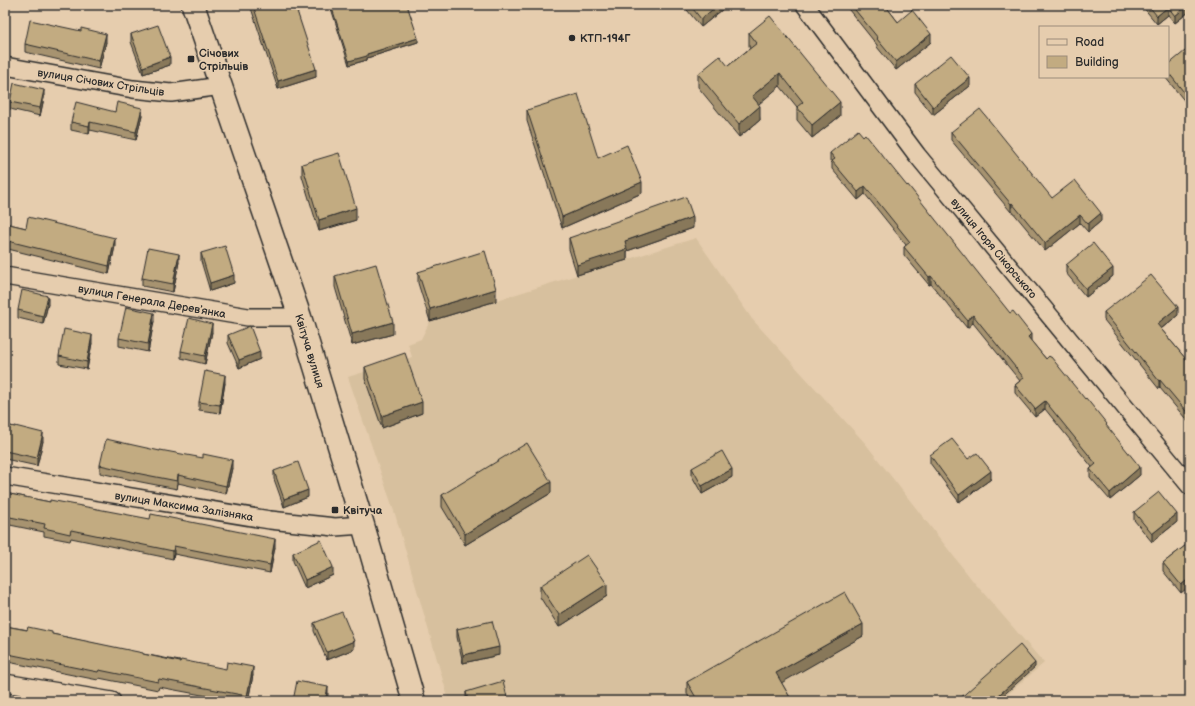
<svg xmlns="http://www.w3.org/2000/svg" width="1195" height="706" font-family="'Balsamiq Sans',sans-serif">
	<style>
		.built { fill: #d7c09e }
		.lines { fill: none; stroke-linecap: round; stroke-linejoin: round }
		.street-casing { stroke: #2b2b2b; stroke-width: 20 }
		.secondary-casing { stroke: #2b2b2b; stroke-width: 25 }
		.street { stroke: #e6cdae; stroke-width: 17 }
		.secondary { stroke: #e6cdae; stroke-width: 22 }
		.wall { fill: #a7936f; stroke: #2b2b2b }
		.shaded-wall { fill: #88785a; stroke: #2b2b2b }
		.building { fill: #c2ab81; stroke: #2b2b2b }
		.poi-dot { fill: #2b2b2b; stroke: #e6cdae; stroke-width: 1.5 }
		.labels { text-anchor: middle; stroke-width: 3.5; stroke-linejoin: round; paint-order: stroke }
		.poi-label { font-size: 11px; font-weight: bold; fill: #2b2b2b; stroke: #e6cdae; text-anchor: start }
		.street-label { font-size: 11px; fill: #2b2b2b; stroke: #e6cdae }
	</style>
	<rect width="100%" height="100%" fill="#e6cdae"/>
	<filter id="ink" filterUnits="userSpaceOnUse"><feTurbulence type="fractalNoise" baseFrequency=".025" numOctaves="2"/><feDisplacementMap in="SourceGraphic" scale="8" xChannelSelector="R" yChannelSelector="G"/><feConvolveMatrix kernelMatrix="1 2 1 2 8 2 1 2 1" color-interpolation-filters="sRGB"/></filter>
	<g filter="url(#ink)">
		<polygon class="built" points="696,238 752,319 865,443 973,581 1044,663 1000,701 449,701 395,514 348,377 412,357 408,344 421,339 430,321"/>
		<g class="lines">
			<g class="street-casing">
				<g id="street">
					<polyline points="805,5 917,155 1190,486"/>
					<polyline points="5,66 133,89 171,93 221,86"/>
					<polyline points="5,276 248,317 300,317"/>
					<polyline points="5,476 270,520 335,527 363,525"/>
					<polyline points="5,683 112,701"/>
				</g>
			</g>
			<g class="secondary-casing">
				<polyline id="secondary" points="193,5 300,317 363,525 414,701"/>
			</g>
			<use href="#street" class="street"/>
			<use href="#secondary" class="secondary"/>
		</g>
		<g class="wall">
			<polygon points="250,5 295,5 316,77 278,89"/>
			<polygon points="330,5 407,5 418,42 367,58 367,60 349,65"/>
			<polygon points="683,5 728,5 701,27"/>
			<polygon points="845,5 885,5 898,22 931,42 896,70 877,47 877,45"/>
			<polygon points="1143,5 1190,5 1190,11 1175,23 1168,15 1157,24 1143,7"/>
			<polygon points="749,33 840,116 812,138 797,120 797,107 780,86 758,104 760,120 739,137 698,87 698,74 728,66 750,48 749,46"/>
			<polygon points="131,34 170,65 143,74 131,42"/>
			<polygon points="106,42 99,69 25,52 25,44"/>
			<polygon points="1190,57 1190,102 1187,104 1165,77 1168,77 1168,65"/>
			<polygon points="915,84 970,86 933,115 915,92"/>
			<polygon points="44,98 40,116 10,109 10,102"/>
			<polygon points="527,110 598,158 642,193 562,228 527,121"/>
			<polygon points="115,112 142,115 136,140 90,130 89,134 71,130 71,122"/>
			<polygon points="951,132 1052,198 1101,221 1088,232 1080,223 1045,251 1012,211 1011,212 951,140"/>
			<polygon points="830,153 1031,341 1046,359 1107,427 1140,475 1110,500 1090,477 1090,469 1092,467 1045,409 1035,417 1015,393 1015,385 1020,381 973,323 967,328 931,284 929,285 904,255 904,247 906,245 865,194 858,200 832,169 832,163 830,161"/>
			<polygon points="302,164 356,220 319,231 302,176"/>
			<polygon points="5,223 26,228 115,246 109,274 8,249 6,255 5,254"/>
			<polygon points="693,228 627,251 627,260 577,275 569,249 569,238"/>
			<polygon points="201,253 234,283 210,291 201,261"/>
			<polygon points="179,262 173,292 142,286 142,278"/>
			<polygon points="1066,265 1113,276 1086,297 1066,273"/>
			<polygon points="418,272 496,301 430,321 418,283"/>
			<polygon points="335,276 393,334 352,345 335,287"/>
			<polygon points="48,304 43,324 18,318 18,310"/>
			<polygon points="1104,312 1178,315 1161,329 1190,364 1190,424 1160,388 1159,389 1104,320"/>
			<polygon points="154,321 148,352 119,346 119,338"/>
			<polygon points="212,332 205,364 181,358 181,351"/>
			<polygon points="228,335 260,359 239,368 228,343"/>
			<polygon points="92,343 87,369 59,364 59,356"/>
			<polygon points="365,367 422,413 382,428 365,379"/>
			<polygon points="225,383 220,413 199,410 199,402"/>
			<polygon points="5,425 15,427 43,441 37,466 5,459"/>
			<polygon points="930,455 968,459 991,479 959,502 930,463"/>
			<polygon points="100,465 232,468 226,494 178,483 177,489 141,482 100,473"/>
			<polygon points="692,468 732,477 702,494 692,476"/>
			<polygon points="274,471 308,497 284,507 274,479"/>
			<polygon points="5,493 275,547 270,573 174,554 173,559 71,538 70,541 44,536 44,532 5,524"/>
			<polygon points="551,493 465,545 442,507 442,495"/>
			<polygon points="1134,512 1177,522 1152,542 1134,520"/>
			<polygon points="1190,542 1181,593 1163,571 1163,563"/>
			<polygon points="293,553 333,575 305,588 293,561"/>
			<polygon points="540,586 607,596 559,627 540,597"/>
			<polygon points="314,623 354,649 327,660 314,631"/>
			<polygon points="5,626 52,634 143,654 253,675 248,701 234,701 159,687 158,690 99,678 98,680 8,662 8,663 5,662"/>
			<polygon points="457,629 499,655 463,663 457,637"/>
			<polygon points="863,636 781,682 792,701 691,701 687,694 687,682"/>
			<polygon points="466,692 508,701 466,701"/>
		</g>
		<g class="shaded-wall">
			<polygon points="718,5 728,5 701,27 701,19"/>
			<polygon points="1188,5 1190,5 1190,11 1175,23 1175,16"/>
			<polygon points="1168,7 1168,15 1157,24 1157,16"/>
			<polygon points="106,34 106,42 99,69 99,61"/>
			<polygon points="931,34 931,42 896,70 896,62"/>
			<polygon points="418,38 418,42 367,58 367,60 349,65 349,61 367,54"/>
			<polygon points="170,57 170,65 143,74 143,67"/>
			<polygon points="316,69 316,77 278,89 278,81"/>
			<polygon points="780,73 780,86 752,110 752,96"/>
			<polygon points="970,78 970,86 933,115 933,107"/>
			<polygon points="44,90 44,98 40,116 40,108"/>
			<polygon points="1190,94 1190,102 1187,104 1187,96"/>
			<polygon points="840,102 840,116 812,138 812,125"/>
			<polygon points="760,106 760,120 739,137 739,124"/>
			<polygon points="142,108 142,115 136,140 136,132"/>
			<polygon points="90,122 90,130 89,134 89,126"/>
			<polygon points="642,182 642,193 562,228 562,217"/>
			<polygon points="865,186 865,194 858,200 858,192"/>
			<polygon points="1012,203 1012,211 1011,212 1011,204"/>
			<polygon points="356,208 356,220 319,231 319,220"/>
			<polygon points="1101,213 1101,221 1088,232 1088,224"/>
			<polygon points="1080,215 1080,223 1045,251 1045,243"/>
			<polygon points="693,217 693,228 627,251 627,260 577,275 577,265 625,241"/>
			<polygon points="115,238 115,246 109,274 109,266"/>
			<polygon points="8,241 8,249 6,255 6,247"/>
			<polygon points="179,254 179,262 173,292 173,284"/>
			<polygon points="1113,268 1113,276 1086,297 1086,289"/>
			<polygon points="234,275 234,283 210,291 210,283"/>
			<polygon points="931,276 931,284 929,285 929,277"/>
			<polygon points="496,289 496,301 430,321 430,309"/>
			<polygon points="48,296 48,304 43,324 43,316"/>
			<polygon points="1178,307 1178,315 1157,332 1157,324"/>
			<polygon points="154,313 154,321 148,352 148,344"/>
			<polygon points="973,315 973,323 967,328 967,320"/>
			<polygon points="393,322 393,334 352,345 352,334"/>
			<polygon points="212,324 212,332 205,364 205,356"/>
			<polygon points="1031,334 1031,342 1028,337"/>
			<polygon points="92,335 92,343 87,369 87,362"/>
			<polygon points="260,352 260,359 239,368 239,360"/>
			<polygon points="225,375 225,383 220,413 220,405"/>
			<polygon points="1160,380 1160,388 1159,389 1159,381"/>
			<polygon points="1045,401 1045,409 1035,417 1035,409"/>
			<polygon points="422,402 422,413 382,428 382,416"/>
			<polygon points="43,433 43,441 37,466 37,458"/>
			<polygon points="232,460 232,468 226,494 226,486"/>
			<polygon points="1140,467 1140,475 1110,500 1110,493"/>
			<polygon points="732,469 732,477 702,494 702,486"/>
			<polygon points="991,471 991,479 959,502 959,495"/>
			<polygon points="178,475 178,483 177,489 177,481"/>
			<polygon points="551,482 551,493 465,545 465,534"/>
			<polygon points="308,490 308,497 284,507 284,499"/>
			<polygon points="1177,514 1177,522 1152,542 1152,534"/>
			<polygon points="275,539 275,547 270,573 270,565"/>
			<polygon points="174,546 174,554 173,559 173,551"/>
			<polygon points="333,567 333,575 305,588 305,580"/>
			<polygon points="1190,578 1190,586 1181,593 1181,585"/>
			<polygon points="607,584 607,596 559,627 559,615"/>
			<polygon points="863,624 863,636 776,686 776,673"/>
			<polygon points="354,641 354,649 327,660 327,652"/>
			<polygon points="499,647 499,655 463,663 463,655"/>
			<polygon points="1035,663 1035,667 997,701 992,701"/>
			<polygon points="253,667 253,675 248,701 247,701 247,696"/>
			<polygon points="328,687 328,695 327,701 325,701"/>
		</g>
		<g class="building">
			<polygon points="253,5 295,5 316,69 278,81"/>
			<polygon points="331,5 407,5 418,38 367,54 367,56 349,61"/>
			<polygon points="690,5 718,5 701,19"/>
			<polygon points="851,5 885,5 898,22 912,10 931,34 896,62 877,39 878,38"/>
			<polygon points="1148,5 1188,5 1175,16 1168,7 1157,16"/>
			<polygon points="770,16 840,102 812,125 797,107 803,102 780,73 752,96 760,106 739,124 698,74 720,56 728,66 757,43 749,33"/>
			<polygon points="30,20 81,31 81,28 106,34 99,61 25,44"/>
			<polygon points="158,25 170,57 143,67 131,34"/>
			<polygon points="1185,51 1190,57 1190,94 1187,96 1168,72 1168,65"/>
			<polygon points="951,55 970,78 933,107 915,84"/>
			<polygon points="14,83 44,90 40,108 10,102"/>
			<polygon points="578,94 598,158 627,145 642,182 562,217 527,110"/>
			<polygon points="76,102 115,112 117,102 142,108 136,132 90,122 89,126 71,122"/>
			<polygon points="980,109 1052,198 1075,180 1101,213 1088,224 1080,215 1045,243 1012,203 1011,204 951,132"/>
			<polygon points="858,130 863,136 865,134 907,186 908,185 1010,313 1013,311 1031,334 1028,337 1046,359 1049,356 1050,357 1051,357 1085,399 1086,398 1107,424 1106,425 1140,467 1110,493 1090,469 1096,464 1045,401 1035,409 1015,385 1024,378 973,315 967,320 931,276 929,277 904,247 910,242 865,186 858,192 832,161 835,159 830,153"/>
			<polygon points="339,153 356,208 319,220 302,164"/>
			<polygon points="686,197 693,217 625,241 627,249 577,265 569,238"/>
			<polygon points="28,217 115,238 109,266 8,241 6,247 5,246 5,223 26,228"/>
			<polygon points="1093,243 1113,268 1086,289 1066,265"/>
			<polygon points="225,246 234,275 210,283 201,253"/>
			<polygon points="148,248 179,254 173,284 142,278"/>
			<polygon points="485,251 496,289 430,309 418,272"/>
			<polygon points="376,264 393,322 352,334 335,276"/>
			<polygon points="1151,275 1178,307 1157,324 1190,364 1190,416 1160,380 1159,381 1104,312"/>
			<polygon points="22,290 48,296 43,316 18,310"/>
			<polygon points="126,307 154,313 148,344 119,338"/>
			<polygon points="189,318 212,324 205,356 181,351"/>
			<polygon points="250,326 260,352 239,360 228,335"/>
			<polygon points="64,329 92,335 87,362 59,356"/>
			<polygon points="405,353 422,402 382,416 365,367"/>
			<polygon points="205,371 225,375 220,405 199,402"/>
			<polygon points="5,425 15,427 15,426 43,433 37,458 5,451"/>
			<polygon points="106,439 160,451 160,450 203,458 203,454 232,460 226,486 178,475 177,481 141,474 100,465"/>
			<polygon points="952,439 968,459 977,453 991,471 959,495 930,455"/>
			<polygon points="527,443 551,482 465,534 442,495"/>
			<polygon points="722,451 732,469 702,486 692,468"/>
			<polygon points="298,462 308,490 284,499 274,471"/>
			<polygon points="1159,492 1177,514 1152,534 1134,512"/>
			<polygon points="5,493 50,502 50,500 150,519 151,514 275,539 270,565 174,546 173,551 71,530 70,534 44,528 45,524 5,516"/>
			<polygon points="321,540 333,567 305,580 293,553"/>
			<polygon points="1190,542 1190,578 1181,585 1163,563"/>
			<polygon points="587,555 607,584 559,615 540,586"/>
			<polygon points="845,592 863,624 776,673 792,701 698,701 687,682"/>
			<polygon points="342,612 354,641 327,652 314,623"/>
			<polygon points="492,621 499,647 463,655 457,629"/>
			<polygon points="5,626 27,630 28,627 52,632 52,634 143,653 143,654 180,662 181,660 226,669 227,662 253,667 247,696 159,679 158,682 99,670 98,672 8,654 8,655 5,654"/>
			<polygon points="1020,645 1035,663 992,701 957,701"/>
			<polygon points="297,681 328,687 325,701 293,701"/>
			<polygon points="503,681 508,701 468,701 466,692"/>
			<polygon points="5,694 37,701 5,701"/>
		</g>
	</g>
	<g class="poi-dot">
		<circle cx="572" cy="38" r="4"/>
		<rect x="187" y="55" width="8" height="8" rx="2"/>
		<rect x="331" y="506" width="8" height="8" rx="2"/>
	</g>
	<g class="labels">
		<g class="poi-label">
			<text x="580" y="42">КТП-194Г</text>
			<text x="199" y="57">Січових<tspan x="199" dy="13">Стрільців</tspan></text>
			<text x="343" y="514">Квітуча</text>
		</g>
		<g class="street-label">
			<text transform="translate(101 82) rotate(9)" y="4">вулиця Січових Стрільців</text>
			<text transform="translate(994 248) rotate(50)" y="4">вулиця Ігоря Сікорського</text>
			<text transform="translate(152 301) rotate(10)" y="4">вулиця Генерала Деревʼянка</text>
			<text transform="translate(310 351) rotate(73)" y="4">Квітуча вулиця</text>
			<text transform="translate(184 506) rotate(9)" y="4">вулиця Максима Залізняка</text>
		</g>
	</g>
	<rect width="1195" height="706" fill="none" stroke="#e6cdae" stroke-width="20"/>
	<rect x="10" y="10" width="1175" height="686" fill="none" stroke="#2b2b2b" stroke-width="1.5" filter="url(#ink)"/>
	<rect x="1039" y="26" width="130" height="52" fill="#e6cdae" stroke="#9b8c7a"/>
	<rect x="1047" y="39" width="20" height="6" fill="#e6cdae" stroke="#9b8c7a"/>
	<text x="1075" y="46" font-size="12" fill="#2b2b2b">Road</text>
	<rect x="1047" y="56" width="20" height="12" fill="#c2ab81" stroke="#9b8c7a"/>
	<text x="1075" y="66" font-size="12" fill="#2b2b2b">Building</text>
</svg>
